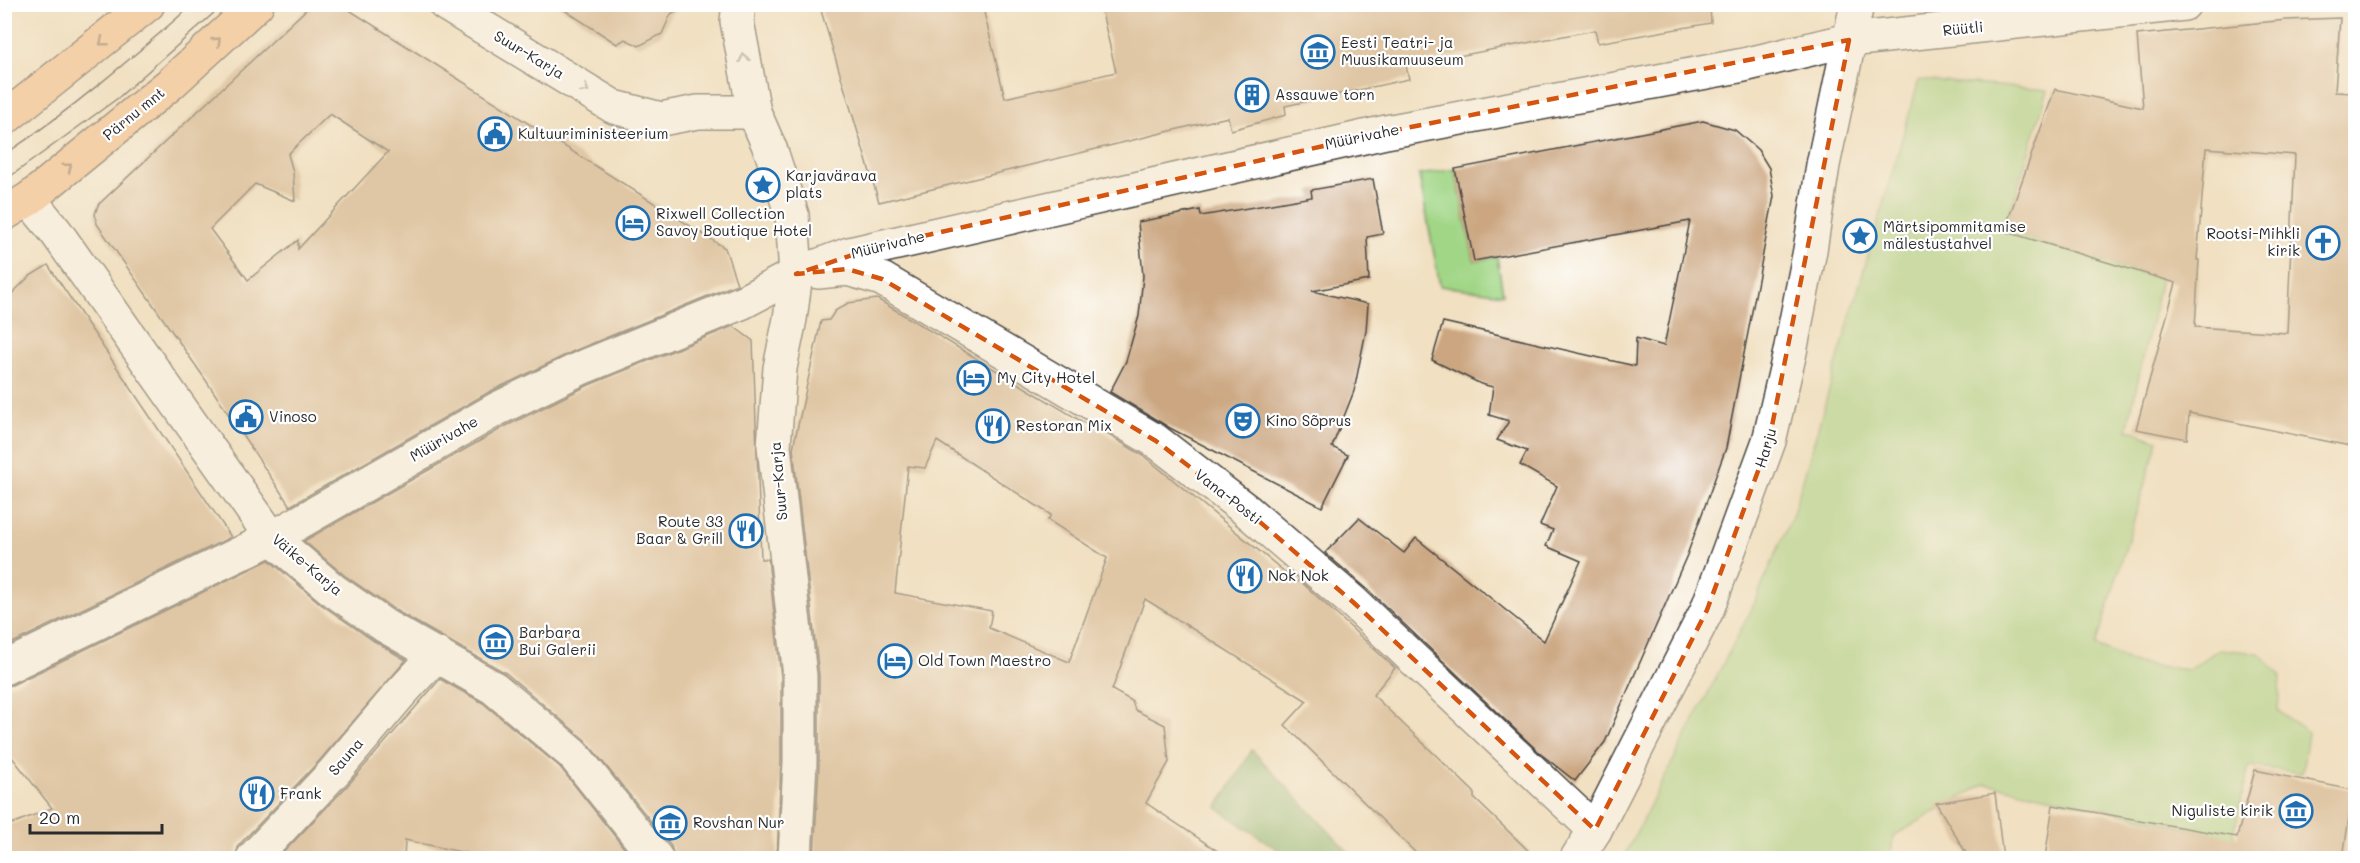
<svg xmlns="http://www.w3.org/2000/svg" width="2360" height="863" font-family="Mali,sans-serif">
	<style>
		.green { fill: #a1d686; stroke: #668058; stroke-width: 1.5 }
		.forest { fill: #80b773; stroke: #56714f; stroke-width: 1.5 }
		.building { fill: #cba680; fill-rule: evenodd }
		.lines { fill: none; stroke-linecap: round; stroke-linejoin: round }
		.minor-casing { stroke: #494642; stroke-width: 36 }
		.major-casing { stroke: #494642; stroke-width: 36 }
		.minor { stroke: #fff; stroke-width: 33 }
		.major { stroke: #f9bc8a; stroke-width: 33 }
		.tram { stroke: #2b2b2b; stroke-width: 1.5 }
		.oneway { stroke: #886c56 }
		.oneway2 { stroke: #a0a0a0 }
		.marked { fill: none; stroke: #d5540f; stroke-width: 4.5; stroke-dasharray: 12 8; stroke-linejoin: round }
		.labels { text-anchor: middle; stroke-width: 4.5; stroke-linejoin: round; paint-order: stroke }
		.street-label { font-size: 15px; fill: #2b2b2b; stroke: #fff }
		.poi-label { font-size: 15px; fill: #2b2b2b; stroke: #fff; text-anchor: start }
	</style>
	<rect width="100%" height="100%" fill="#fff"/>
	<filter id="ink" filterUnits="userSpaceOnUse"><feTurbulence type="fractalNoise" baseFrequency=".0167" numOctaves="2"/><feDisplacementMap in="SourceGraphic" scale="12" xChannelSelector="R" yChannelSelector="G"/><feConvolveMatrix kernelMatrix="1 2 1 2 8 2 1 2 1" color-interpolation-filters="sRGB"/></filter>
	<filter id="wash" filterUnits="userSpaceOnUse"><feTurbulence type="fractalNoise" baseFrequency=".008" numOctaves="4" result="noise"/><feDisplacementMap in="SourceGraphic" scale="24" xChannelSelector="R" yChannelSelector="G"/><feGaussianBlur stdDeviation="1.35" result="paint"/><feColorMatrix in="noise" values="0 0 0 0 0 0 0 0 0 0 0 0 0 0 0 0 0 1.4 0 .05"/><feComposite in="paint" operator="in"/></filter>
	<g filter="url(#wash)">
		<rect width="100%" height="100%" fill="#f1e0c1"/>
		<g class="green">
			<polygon points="1919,80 2048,90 2004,231 2161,279 2127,429 2158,440 2096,646 2135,663 2189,670 2219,649 2259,653 2280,675 2278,711 2308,732 2302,773 2249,766 2233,838 1986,783 1893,836 1891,858 1623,858 1753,606 1793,514"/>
			<polygon points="1455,169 1474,261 1497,257 1503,294 1440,286 1419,175"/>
		</g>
		<polygon class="forest" points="1252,750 1354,858 1290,858 1217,808"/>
		<g id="blocks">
			<g class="building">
				<path d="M312,4H340L725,248L737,284L574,351L489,392L290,506L205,379L97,224L95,214L98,205ZM330,114L388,152L298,249V240L248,280L210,229L255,184L295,201L293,172L288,154Z"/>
				<polygon points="555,4 687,4 671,14 662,34 639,46 625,39 617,44"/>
				<polygon points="819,4 982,4 1005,98 1116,72 1100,4 1710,4 1711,23 1598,43 1595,30 1406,66 1409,79 1285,106 1286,115 1231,130 1228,117 879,202"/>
				<path d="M2340,18L2335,92L2355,93V447L2189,413L2187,439L2136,429L2176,283L2004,231L2055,89L2143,108L2137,35L2287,20ZM2206,148L2295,155L2287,333L2195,327L2199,260H2197Z"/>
				<polygon points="1703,121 1735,130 1758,150 1769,168 1774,196 1726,448 1687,555 1605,742 1575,781 1542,755 1366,588 1325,553 1359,518 1404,553 1416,538 1544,641 1581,561 1546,546 1553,530 1540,525 1557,486 1520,465 1527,451 1497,440 1509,421 1489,415 1493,387 1481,384 1432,360 1443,322 1635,366 1636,338 1664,346 1690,221 1474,261 1455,169"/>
				<polygon points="1373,179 1383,234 1367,237 1369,280 1312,291 1368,304 1366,331 1354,391 1332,447 1348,455 1322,507 1170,428 1110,392 1126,361 1139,316 1143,276 1138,222 1200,210 1201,216 1312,197 1311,190"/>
				<polygon points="48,265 231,537 4,647 4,301 30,276"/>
				<path d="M877,299L1091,427L1092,425L1144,456L1297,582L1299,580L1395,668L1373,695L1474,792V798L1536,858H1421L1285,725L1307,701L1145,599L1112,690L1132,701L1135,710L1165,725L1169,762L1146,803L1228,858H814L819,763V676L793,448L821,321L829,320L835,311L848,303ZM937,441L1051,515L1048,520L1107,558L1069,662L989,628L992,611L895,593L908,466L925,468Z"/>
				<polygon points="733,326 753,341 761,559 768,559 781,677 781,762 777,858 674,858 671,846 585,740 506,673 395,610 344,575 304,541 506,426 589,385"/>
				<polygon points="269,560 322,605 374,641 406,660 320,760 239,845 235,858 4,858 4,827 52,808 4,747 4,686 12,685"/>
				<polygon points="440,679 483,703 560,767 632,858 489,858 405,840 404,858 278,858 348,785"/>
				<polygon points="2255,770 2353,790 2343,858 2045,858 2053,805 2237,837"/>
				<polygon points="1995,793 2003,858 1969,858 1936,803"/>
			</g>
		</g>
	</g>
	<g filter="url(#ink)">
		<use href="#blocks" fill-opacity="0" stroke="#494642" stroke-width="1.5"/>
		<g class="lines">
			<g class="minor-casing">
				<g id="minor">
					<polyline points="445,4 614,107 661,119 698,112 754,112"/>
					<polyline points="739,4 737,21 754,112 771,151 792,215 796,274 790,319 780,368 774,446 800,676 800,762 795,858"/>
					<polyline points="29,199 56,232 272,538 333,590 385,626 494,688 573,754 656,858"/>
					<polyline points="818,272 847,269 882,279 1156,441 1246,510 1353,602 1595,830"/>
					<polyline points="4,668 272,538 497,409 581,368 743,302 796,274 849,254 1386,132 1744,65 1849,40 2184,4"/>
					<polyline points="253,858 334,772 400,694 437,654"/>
					<polyline points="1577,858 1595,830 1707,610 1769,441 1790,352 1810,250 1823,165 1857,4"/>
				</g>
			</g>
			<g class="major-casing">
				<g id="major">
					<polyline points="4,119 148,4"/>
					<polyline points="4,214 29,199 170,84 257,4"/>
				</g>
			</g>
			<use href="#minor" class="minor"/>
			<use href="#major" class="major"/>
			<g class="tram">
				<path d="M4,155C71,110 132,58 193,4"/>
				<polyline points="4,181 118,98 224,4"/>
			</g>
		</g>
		<defs><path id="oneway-chevron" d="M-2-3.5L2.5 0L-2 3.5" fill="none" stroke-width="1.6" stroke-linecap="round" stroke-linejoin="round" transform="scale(1.5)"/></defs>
		<g class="oneway">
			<use href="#oneway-chevron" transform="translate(217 41) rotate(-43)"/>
			<use href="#oneway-chevron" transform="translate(103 42) rotate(141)"/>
			<use href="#oneway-chevron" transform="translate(68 167) rotate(-39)"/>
		</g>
		<g class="oneway2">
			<use href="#oneway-chevron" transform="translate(744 58) rotate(-100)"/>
			<use href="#oneway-chevron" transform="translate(585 89) rotate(31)"/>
		</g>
	</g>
	<path d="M0 0H2360V863H0ZM1849,40L1769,441L1707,610L1595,830L1353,602L1246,510L1156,441L882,279L847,269L796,274L879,246L1386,132Z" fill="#f1e0c1" fill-opacity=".55" fill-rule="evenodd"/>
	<path class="marked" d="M1849,40L1769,441L1707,610L1595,830L1353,602L1246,510L1156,441L882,279L847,269L796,274L879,246L1386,132Z"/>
	<defs>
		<g id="museum-ring" transform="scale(1.725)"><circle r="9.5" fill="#fff" stroke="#1f6fb2" stroke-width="1.5"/><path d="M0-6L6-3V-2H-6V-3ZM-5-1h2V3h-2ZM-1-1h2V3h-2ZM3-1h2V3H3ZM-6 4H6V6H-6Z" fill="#1f6fb2"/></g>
		<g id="building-ring" transform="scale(1.725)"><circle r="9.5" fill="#fff" stroke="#1f6fb2" stroke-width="1.5"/><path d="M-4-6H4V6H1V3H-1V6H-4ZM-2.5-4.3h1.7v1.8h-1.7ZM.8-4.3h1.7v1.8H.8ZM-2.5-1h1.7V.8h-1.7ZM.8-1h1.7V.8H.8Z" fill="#1f6fb2"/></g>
		<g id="civic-ring" transform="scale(1.725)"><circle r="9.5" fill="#fff" stroke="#1f6fb2" stroke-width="1.5"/><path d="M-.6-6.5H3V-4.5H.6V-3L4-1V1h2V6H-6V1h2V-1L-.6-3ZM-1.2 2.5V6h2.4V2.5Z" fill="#1f6fb2"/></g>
		<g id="sight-ring" transform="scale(1.725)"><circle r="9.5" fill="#fff" stroke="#1f6fb2" stroke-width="1.5"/><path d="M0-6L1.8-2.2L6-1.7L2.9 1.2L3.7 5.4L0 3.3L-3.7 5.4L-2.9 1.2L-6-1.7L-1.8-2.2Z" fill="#1f6fb2"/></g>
		<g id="hotel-ring" transform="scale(1.725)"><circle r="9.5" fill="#fff" stroke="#1f6fb2" stroke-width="1.5"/><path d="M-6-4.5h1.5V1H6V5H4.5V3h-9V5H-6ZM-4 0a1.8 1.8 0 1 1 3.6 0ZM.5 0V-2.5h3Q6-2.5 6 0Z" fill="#1f6fb2"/></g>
		<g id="church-ring" transform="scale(1.725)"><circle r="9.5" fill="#fff" stroke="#1f6fb2" stroke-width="1.5"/><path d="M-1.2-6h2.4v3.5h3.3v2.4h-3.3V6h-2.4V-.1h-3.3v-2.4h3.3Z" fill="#1f6fb2"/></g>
		<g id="theatre-ring" transform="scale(1.725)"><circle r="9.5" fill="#fff" stroke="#1f6fb2" stroke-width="1.5"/><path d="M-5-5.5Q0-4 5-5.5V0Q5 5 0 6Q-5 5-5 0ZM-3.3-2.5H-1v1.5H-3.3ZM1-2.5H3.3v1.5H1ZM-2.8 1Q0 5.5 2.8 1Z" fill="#1f6fb2"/></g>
		<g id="restaurant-ring" transform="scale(1.725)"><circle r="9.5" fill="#fff" stroke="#1f6fb2" stroke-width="1.5"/><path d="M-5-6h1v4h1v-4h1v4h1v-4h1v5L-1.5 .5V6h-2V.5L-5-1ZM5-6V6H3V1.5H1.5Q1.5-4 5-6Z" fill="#1f6fb2"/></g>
	</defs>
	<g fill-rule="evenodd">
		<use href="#museum-ring" x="1318" y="52"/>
		<use href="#building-ring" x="1252" y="95"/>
		<use href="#civic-ring" x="495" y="134"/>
		<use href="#sight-ring" x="763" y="185"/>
		<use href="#hotel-ring" x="633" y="223"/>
		<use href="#sight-ring" x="1860" y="236"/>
		<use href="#church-ring" x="2323" y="243"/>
		<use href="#hotel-ring" x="974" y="378"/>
		<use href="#civic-ring" x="246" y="417"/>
		<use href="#theatre-ring" x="1243" y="421"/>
		<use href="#restaurant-ring" x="993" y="426"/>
		<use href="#restaurant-ring" x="746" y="531"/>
		<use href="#restaurant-ring" x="1245" y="576"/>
		<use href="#museum-ring" x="496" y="642"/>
		<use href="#hotel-ring" x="895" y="661"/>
		<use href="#restaurant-ring" x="257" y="794"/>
		<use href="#museum-ring" x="2296" y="811"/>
		<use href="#museum-ring" x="670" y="823"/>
	</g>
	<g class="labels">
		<g class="street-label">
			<text transform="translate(1963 29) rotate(-6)" y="5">Rüütli</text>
			<text transform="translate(529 55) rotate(31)" y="5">Suur-Karja</text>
			<text transform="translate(134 114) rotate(-39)" y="5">Pärnu mnt</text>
			<text transform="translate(1362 137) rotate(-12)" y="5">Müürivahe</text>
			<text transform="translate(888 245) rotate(-14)" y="5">Müürivahe</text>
			<text transform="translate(444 439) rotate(-30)" y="5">Müürivahe</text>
			<text transform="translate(1766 448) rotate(-73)" y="5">Harju</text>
			<text transform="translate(779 481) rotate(-95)" y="5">Suur-Karja</text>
			<text transform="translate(1228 497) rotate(38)" y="5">Vana-Posti</text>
			<text transform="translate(307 565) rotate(40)" y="5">Väike-Karja</text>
			<text transform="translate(346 757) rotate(-49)" y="5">Sauna</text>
		</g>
		<g class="poi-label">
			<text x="1341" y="48">Eesti Teatri- ja<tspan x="1341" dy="17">Muusikamuuseum</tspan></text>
			<text x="1275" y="100">Assauwe torn</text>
			<text x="518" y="139">Kultuuriministeerium</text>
			<text x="786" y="181">Karjavärava<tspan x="786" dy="17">plats</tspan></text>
			<text x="656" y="219">Rixwell Collection<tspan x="656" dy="17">Savoy Boutique Hotel</tspan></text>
			<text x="1883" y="232">Märtsipommitamise<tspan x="1883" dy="17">mälestustahvel</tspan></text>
			<text x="2300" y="239" text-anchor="end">Rootsi-Mihkli<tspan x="2300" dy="17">kirik</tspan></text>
			<text x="997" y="383">My City Hotel</text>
			<text x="269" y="422">Vinoso</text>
			<text x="1266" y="426">Kino Sõprus</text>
			<text x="1016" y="431">Restoran Mix</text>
			<text x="723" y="527" text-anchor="end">Route 33<tspan x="723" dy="17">Baar &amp; Grill</tspan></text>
			<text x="1268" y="581">Nok Nok</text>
			<text x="519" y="638">Barbara<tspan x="519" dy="17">Bui Galerii</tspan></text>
			<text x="918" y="666">Old Town Maestro</text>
			<text x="280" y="799">Frank</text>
			<text x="2273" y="816" text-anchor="end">Niguliste kirik</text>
			<text x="693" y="828">Rovshan Nur</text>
		</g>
	</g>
	<rect width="2360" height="863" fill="none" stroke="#fff" stroke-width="24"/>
	<path d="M30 824v9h132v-9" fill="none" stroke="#2b2b2b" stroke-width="3"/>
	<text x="39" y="824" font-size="18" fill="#2b2b2b" stroke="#ffffff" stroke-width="4.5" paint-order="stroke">20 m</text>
</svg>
